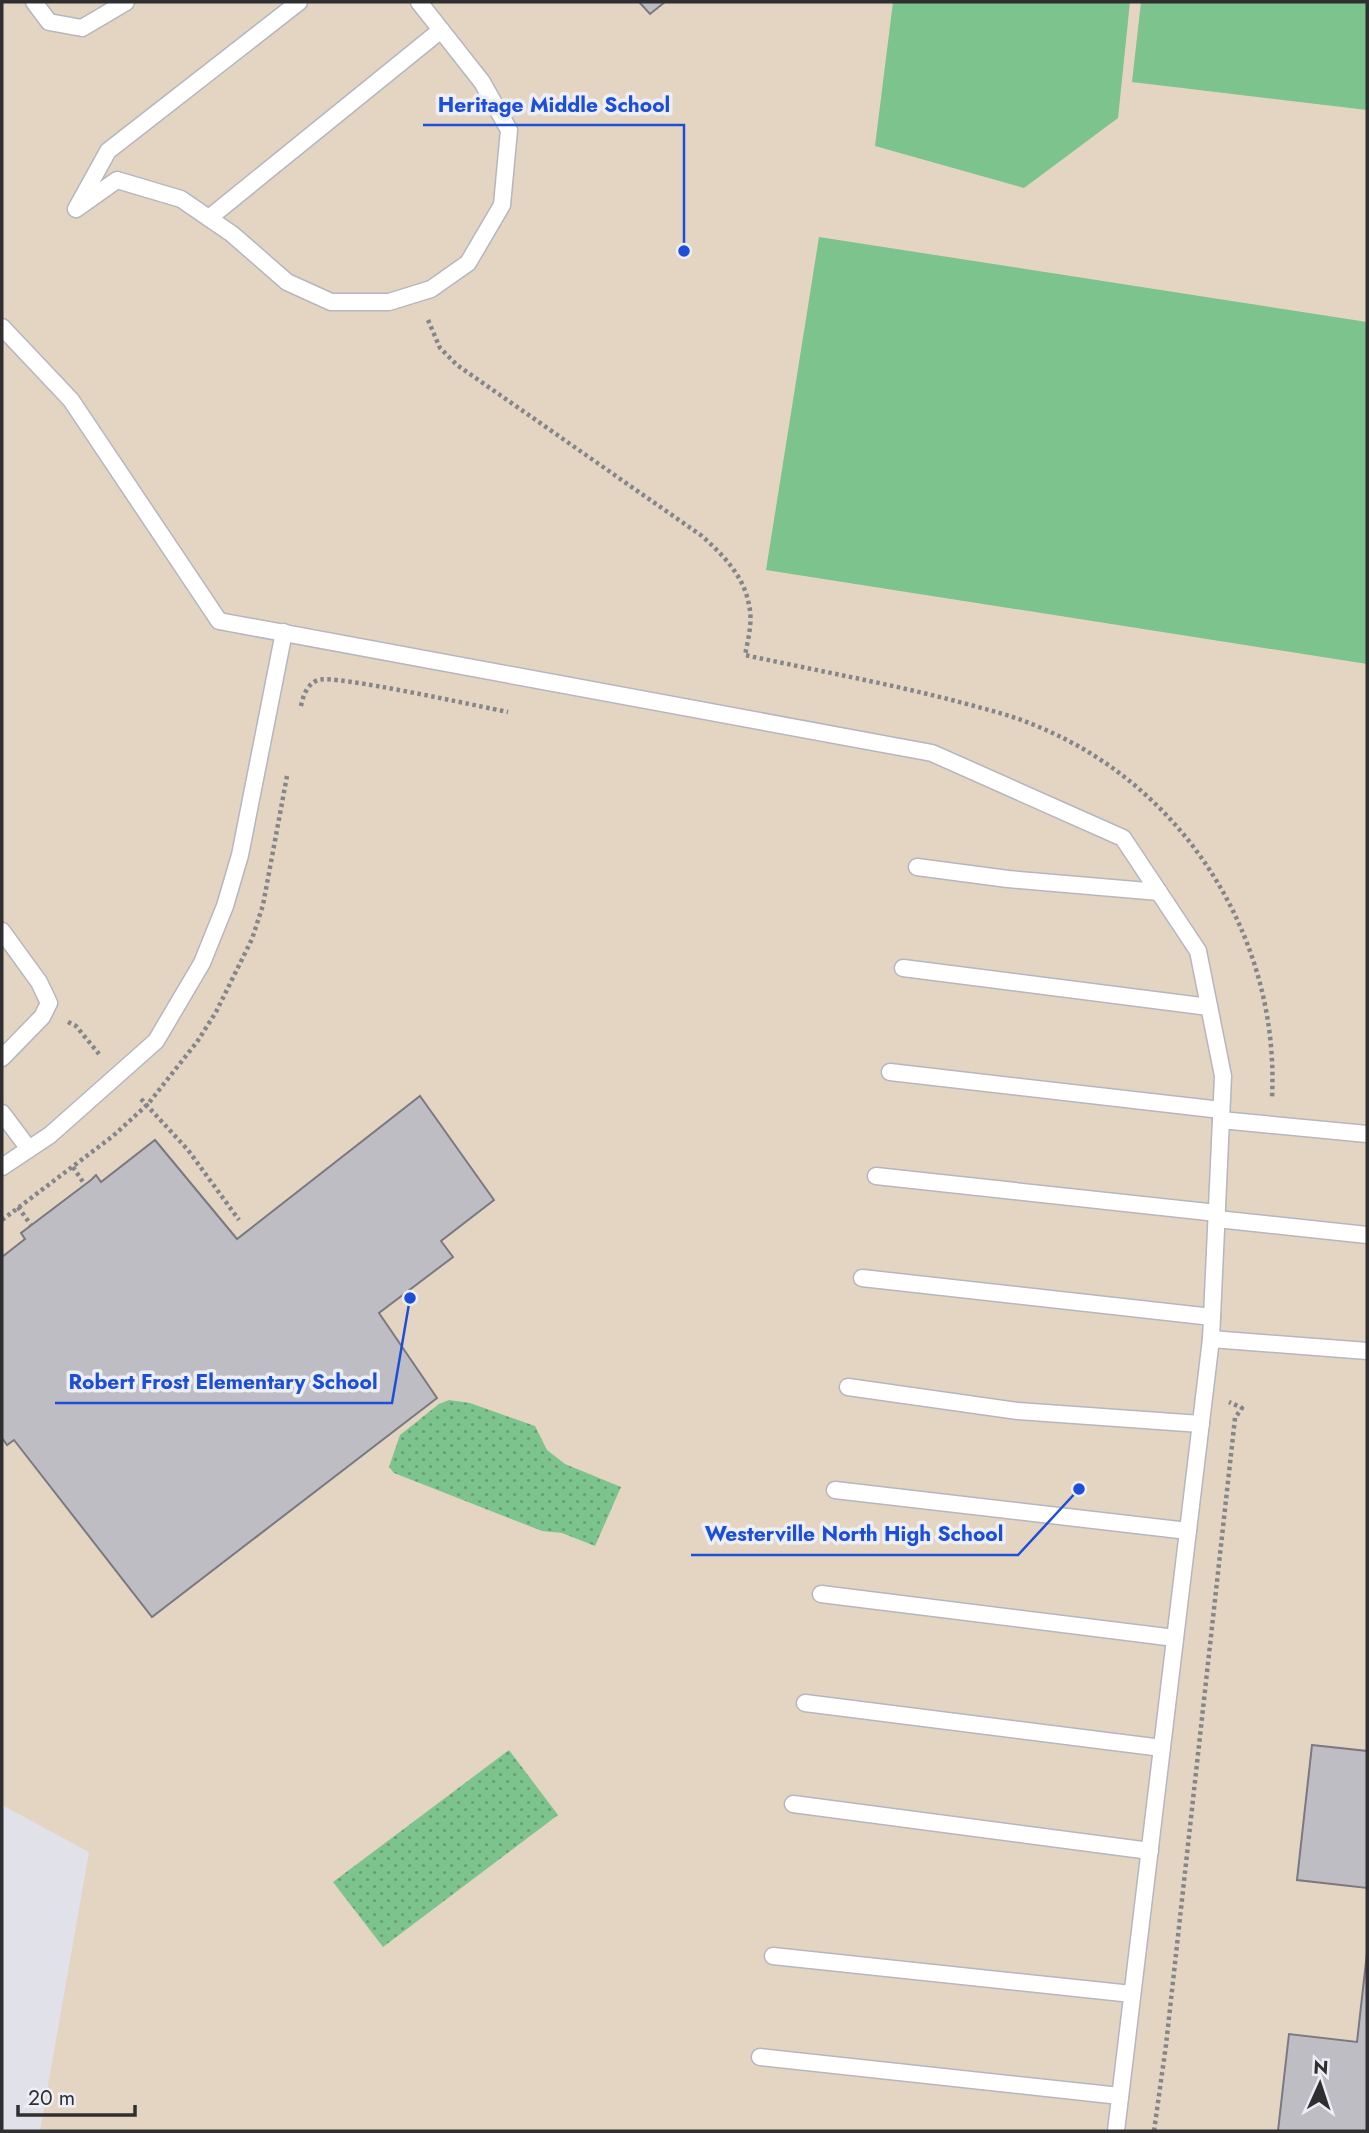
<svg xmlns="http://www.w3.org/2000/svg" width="1369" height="2133" font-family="Jost,sans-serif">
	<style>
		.education { fill: #e4d5c3 }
		.green { fill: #7dc38d }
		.park { fill: url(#park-dots) }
		.building { fill: #bfbdc4; stroke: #7a7980; stroke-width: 2 }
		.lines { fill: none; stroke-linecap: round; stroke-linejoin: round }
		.lane-casing { stroke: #b5b6be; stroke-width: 19 }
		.path { stroke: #85868b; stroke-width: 4.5; stroke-dasharray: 3.5 3.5; stroke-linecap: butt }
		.lane { stroke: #fff; stroke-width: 16 }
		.leader { fill: none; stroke: #1d4ed8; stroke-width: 2.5 }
		.callout-dot { fill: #1d4ed8; stroke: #edeef6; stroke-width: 2.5 }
		.callout-label { font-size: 21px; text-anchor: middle; font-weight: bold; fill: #1d4ed8; stroke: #edeef6; stroke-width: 7; stroke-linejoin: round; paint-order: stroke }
	</style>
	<defs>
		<pattern id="park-dots" width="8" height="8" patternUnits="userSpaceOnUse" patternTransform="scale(1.75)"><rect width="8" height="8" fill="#7dc38d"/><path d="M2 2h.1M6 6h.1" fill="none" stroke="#679f74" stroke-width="1.8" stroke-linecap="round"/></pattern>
	</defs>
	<rect width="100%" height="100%" fill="#e0e1e9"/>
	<polygon class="education" points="2,2 1367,2 1367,2131 40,2131 89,1852 2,1805"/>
	<g class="green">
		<polygon points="893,2 1130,2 1118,118 1024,188 875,146"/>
		<polygon points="1141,2 1367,2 1367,110 1132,82"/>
		<polygon points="819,237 1367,322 1367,664 766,570"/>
	</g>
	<g class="park">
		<polygon points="449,1400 470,1403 535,1426 547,1450 565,1464 621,1487 595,1546 562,1533 542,1531 394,1473 389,1467 400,1435 439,1404"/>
		<polygon points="509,1750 558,1815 383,1947 333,1882"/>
	</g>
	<g class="building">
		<polygon points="639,2 665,2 650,14"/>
		<polygon points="420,1096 494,1200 441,1241 453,1257 379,1313 437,1398 152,1617 14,1440 7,1445 2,1438 2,1257 25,1239 21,1233 91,1180 96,1175 101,1182 155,1140 237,1239"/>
		<polygon points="1312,1745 1367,1751 1367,1888 1297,1880"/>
		<polygon points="1367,1953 1367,2131 1278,2131 1289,2034 1357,2042"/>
	</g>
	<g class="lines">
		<g class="lane-casing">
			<g id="lane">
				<polyline points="34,2 49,22 82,28 126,2"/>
				<polyline points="299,2 108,151 76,209 117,180 181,199 232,234 287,282 331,302 389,302 431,289 468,263 502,205 509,130 482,82 419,2"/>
				<polyline points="209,218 441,30"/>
				<polyline points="2,327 71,400 219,621 932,753 1123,838 1198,951 1223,1076 1211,1339 1116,2131"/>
				<polyline points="917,867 1008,879 1159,892"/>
				<polyline points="2,931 39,982 49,1003 42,1017 2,1058"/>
				<polyline points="903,968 1209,1007"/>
				<polyline points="890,1072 1221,1110"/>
				<polyline points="2,1113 29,1149"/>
				<polyline points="1221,1120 1367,1134"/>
				<polyline points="2,1167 50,1135 156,1041 202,963 225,906 240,855 284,632"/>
				<polyline points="876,1176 1217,1213"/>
				<polyline points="1217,1219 1367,1235"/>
				<polyline points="862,1278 1212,1317"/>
				<polyline points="1211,1339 1367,1351"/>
				<polyline points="848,1387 1018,1411 1201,1424"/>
				<polyline points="835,1490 1188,1531"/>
				<polyline points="821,1594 1175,1638"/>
				<polyline points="805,1703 1162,1748"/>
				<polyline points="793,1804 1150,1851"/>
				<polyline points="773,1956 1132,1994"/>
				<polyline points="760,2057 1120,2096"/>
			</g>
		</g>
		<g class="path">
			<path d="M428,320L440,348L457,365L702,536C723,555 744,576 749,605C753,621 748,640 745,655C818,671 892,684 963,703C989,710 1014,716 1039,727C1186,788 1280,940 1272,1098"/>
			<path d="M301,706C303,696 307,684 318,680C333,674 482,707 508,712"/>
			<polyline points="68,1022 76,1026 99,1054"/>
			<polyline points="141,1099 188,1150 239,1220"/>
			<polyline points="73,1167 85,1185"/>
			<polyline points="18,1207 31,1225"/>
			<polyline points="2,1220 113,1136 148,1104 197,1042 216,1012 252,939 263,905 287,776"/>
			<polyline points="1154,2131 1166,2045 1235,1418 1242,1408 1229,1402"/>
		</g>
		<use href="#lane" class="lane"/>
	</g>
	<path class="leader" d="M684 251L684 125H423M410 1298L392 1403H55M1079 1489L1018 1555H691"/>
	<g class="callout-dot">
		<circle cx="684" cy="251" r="7"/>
		<circle cx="410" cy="1298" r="7"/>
		<circle cx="1079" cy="1489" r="7"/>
	</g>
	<g class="callout-label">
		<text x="554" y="112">Heritage Middle School</text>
		<text x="223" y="1389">Robert Frost Elementary School</text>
		<text x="854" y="1541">Westerville North High School</text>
	</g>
	<rect width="1369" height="2133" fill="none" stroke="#2f2f32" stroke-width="7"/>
	<g transform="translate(1320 2084) rotate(3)" stroke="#edeef6" stroke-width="5" paint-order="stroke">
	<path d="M0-5L12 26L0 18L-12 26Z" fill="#2f2f32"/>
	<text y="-10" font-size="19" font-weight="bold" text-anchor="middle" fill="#2f2f32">N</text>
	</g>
	<path d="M18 2105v10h117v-10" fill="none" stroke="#2f2f32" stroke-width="3.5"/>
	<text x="28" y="2105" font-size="21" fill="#2f2f32" stroke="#edeef6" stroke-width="5" paint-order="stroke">20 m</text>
</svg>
